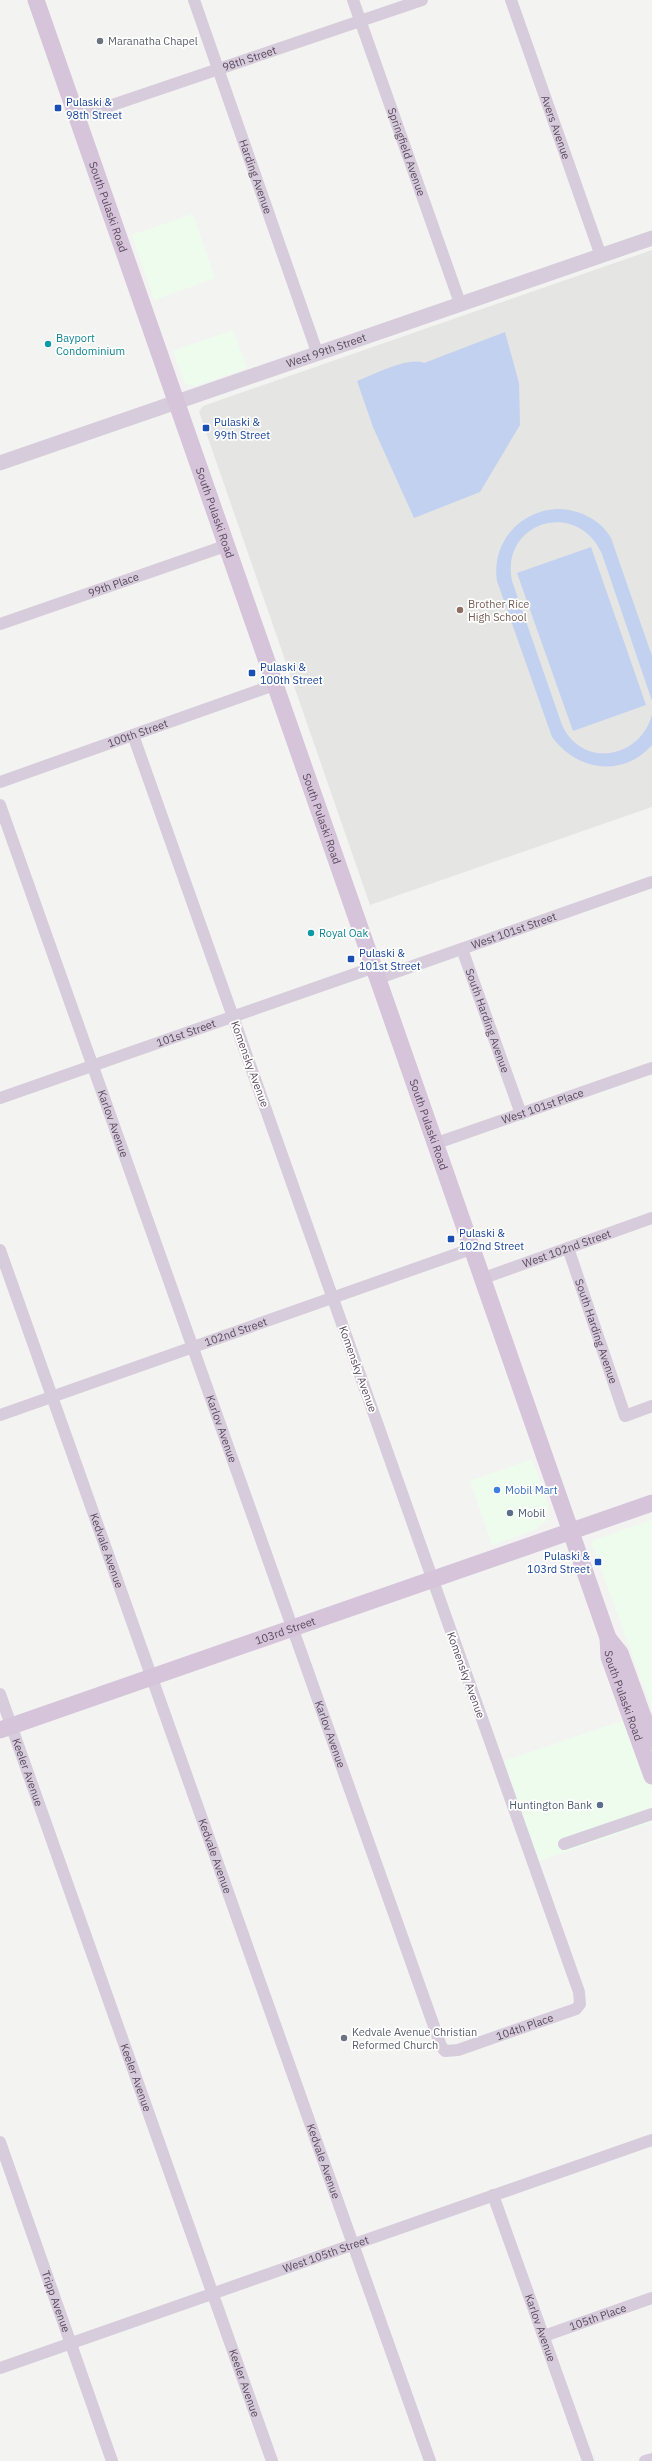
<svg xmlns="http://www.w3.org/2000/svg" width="652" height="2461" font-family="'IBM Plex Sans',sans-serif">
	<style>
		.commercial { fill: #eefcee }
		.education { fill: #e5e5e4 }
		.green { fill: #c2d1ef }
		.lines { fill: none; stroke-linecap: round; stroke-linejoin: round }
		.minor { stroke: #d7ccdb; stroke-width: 12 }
		.tertiary { stroke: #d7ccdb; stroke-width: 15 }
		.secondary { stroke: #d6c5da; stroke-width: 17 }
		.worship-dot { fill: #6b7280; stroke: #fff; stroke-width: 1.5 }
		.transit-dot { fill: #1a4fb4; stroke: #fff; stroke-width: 1.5 }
		.culture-dot { fill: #0f9aa8; stroke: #fff; stroke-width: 1.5 }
		.education-dot { fill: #8d6e63; stroke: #fff; stroke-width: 1.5 }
		.shop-dot { fill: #3f7fe0; stroke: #fff; stroke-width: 1.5 }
		.service-dot { fill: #5c6f8a; stroke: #fff; stroke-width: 1.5 }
		.labels { text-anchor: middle; stroke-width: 3.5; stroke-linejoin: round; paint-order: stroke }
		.worship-label { font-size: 11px; fill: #5b616d; stroke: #fff; text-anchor: start }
		.street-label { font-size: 11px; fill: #5a4a5f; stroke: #fff }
		.transit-label { font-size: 11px; fill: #164399; stroke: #fff; text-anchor: start }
		.culture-label { font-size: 11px; fill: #0d838f; stroke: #fff; text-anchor: start }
		.education-label { font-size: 11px; fill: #785e54; stroke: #fff; text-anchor: start }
		.shop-label { font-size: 11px; fill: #366cbe; stroke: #fff; text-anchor: start }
		.service-label { font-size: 11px; fill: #4e5e75; stroke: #fff; text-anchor: start }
	</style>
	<rect width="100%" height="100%" fill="#f3f4f2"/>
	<g class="commercial">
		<polygon points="193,214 215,278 154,300 132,235"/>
		<polygon points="233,330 247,368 196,386 189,385 184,382 173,351"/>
		<polygon points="532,1459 548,1505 547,1520 534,1530 492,1545 470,1481"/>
		<polygon points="652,1520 652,1709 591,1541"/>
		<polygon points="625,1720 652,1790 652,1822 539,1861 504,1761"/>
	</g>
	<polygon class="education" points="652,250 652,807 370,905 199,412 203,406"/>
	<g class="green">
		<path d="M505,332L519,383L520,425L480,492L414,518L373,427L357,381C373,375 409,356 424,363Z"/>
		<path d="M560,509C580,510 601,520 611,538L652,656V701L602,554C577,498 500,522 512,581L562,725C582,769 641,759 652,714V745C623,778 577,771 552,737L497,581C491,541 522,509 560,509Z"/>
		<polygon points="591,547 646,705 573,731 517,573"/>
	</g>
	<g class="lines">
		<g class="minor">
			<path id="s1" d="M194,0L317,352"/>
			<path id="s2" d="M353,0L460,303"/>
			<path id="s3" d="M511,0L601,256"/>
			<path id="s4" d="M77,117L422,0"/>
			<path id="s5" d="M0,624L228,545"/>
			<path id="s6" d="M0,782L274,685"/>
			<path id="s7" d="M0,805L441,2046L445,2051L458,2050L576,2009L580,2004L579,1992L133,735"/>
			<path id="s8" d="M462,949L521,1114"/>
			<path id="s9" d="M376,979L652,882"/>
			<path id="s10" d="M0,1098L372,968"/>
			<path id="s11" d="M434,1144L652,1068"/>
			<path id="s12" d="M568,1248L625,1416L652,1406"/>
			<path id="s13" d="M0,1250L430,2461"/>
			<path id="s14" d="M481,1279L652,1218"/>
			<path id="s15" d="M0,1415L471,1249"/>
			<path id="s16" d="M0,1694L272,2461"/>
			<polyline points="564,1844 652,1814"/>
			<path id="s17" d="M0,2142L112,2461"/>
			<path id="s18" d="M493,2195L588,2461"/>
			<path id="s19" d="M544,2336L652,2298"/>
			<path id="s20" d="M0,2368L652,2140"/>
			<polyline points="645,2461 652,2459"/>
		</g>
		<path class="tertiary" id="s21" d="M0,463L652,238"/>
		<g class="secondary">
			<path id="s22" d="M36,0L608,1638L609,1657L652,1776"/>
			<polyline points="608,1638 620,1653 652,1741"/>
			<path id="s23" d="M0,1730L652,1503"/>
		</g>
	</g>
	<g class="worship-dot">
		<circle cx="100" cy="41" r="4"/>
		<circle cx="344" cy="2038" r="4"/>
	</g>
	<g class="transit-dot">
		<rect x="54" y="104" width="8" height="8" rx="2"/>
		<rect x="202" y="424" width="8" height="8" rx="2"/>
		<rect x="248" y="669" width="8" height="8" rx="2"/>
		<rect x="347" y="955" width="8" height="8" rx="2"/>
		<rect x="447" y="1235" width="8" height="8" rx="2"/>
		<rect x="594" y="1558" width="8" height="8" rx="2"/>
	</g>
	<g class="culture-dot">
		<circle cx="48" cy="344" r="4"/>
		<circle cx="311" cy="933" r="4"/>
	</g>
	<circle class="education-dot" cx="460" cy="610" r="4"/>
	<circle class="shop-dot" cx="497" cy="1490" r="4"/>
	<g class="service-dot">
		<circle cx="510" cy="1513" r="4"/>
		<circle cx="600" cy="1805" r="4"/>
	</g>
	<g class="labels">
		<g class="worship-label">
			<text x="108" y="45">Maranatha Chapel</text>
			<text x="352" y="2036">Kedvale Avenue Christian<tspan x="352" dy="13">Reformed Church</tspan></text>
		</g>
		<g class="street-label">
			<text dy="4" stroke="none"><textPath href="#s4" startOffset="182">98th Street</textPath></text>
			<text dy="4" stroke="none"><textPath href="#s3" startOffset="135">Avers Avenue</textPath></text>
			<text dy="4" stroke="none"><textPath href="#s2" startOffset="161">Springfield Avenue</textPath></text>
			<text dy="4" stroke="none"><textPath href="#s1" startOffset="187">Harding Avenue</textPath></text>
			<text dy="4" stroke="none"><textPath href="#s22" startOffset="219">South Pulaski Road</textPath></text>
			<text dy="4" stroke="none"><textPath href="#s21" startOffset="345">West 99th Street</textPath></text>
			<text dy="4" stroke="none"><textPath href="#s22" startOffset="543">South Pulaski Road</textPath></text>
			<text dy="4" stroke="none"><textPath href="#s5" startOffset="120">99th Place</textPath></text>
			<text dy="4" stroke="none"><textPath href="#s6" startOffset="146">100th Street</textPath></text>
			<text dy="4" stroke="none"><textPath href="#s22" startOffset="867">South Pulaski Road</textPath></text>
			<text dy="4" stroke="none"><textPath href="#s9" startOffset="146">West 101st Street</textPath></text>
			<text dy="4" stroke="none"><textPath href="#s8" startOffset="76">South Harding Avenue</textPath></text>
			<text dy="4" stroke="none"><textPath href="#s10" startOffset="197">101st Street</textPath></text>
			<text transform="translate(250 1064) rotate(70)" y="4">Komensky Avenue</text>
			<text dy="4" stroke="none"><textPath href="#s11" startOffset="115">West 101st Place</textPath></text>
			<text dy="4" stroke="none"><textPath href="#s7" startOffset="338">Karlov Avenue</textPath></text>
			<text dy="4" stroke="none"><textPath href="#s22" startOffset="1191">South Pulaski Road</textPath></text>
			<text dy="4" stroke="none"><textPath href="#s14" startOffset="91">West 102nd Street</textPath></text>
			<text dy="4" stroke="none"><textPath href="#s12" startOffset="88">South Harding Avenue</textPath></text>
			<text dy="4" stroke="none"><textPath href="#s15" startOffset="250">102nd Street</textPath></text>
			<text transform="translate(358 1369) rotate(70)" y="4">Komensky Avenue</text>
			<text dy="4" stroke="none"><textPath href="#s7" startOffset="662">Karlov Avenue</textPath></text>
			<text dy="4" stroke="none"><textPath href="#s13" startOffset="319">Kedvale Avenue</textPath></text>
			<text dy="4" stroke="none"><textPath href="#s23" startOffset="302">103rd Street</textPath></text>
			<text transform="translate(466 1675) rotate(70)" y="4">Komensky Avenue</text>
			<text dy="4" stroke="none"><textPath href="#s22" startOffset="1795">South Pulaski Road</textPath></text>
			<text dy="4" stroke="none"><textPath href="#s7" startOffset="986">Karlov Avenue</textPath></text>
			<text dy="4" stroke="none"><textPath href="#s16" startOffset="83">Keeler Avenue</textPath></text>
			<text dy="4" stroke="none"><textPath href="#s13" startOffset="643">Kedvale Avenue</textPath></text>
			<text dy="4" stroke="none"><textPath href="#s7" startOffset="1407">104th Place</textPath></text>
			<text dy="4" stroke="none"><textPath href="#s16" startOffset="407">Keeler Avenue</textPath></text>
			<text dy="4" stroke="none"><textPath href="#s13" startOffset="967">Kedvale Avenue</textPath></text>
			<text dy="4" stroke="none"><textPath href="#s20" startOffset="345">West 105th Street</textPath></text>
			<text dy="4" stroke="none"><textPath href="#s17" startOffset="169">Tripp Avenue</textPath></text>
			<text dy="4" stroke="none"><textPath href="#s19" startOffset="57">105th Place</textPath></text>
			<text dy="4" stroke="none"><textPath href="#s18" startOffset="141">Karlov Avenue</textPath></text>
			<text dy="4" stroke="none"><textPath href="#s16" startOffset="731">Keeler Avenue</textPath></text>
		</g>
		<g class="transit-label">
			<text x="66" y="106">Pulaski &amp;<tspan x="66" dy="13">98th Street</tspan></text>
			<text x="214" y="426">Pulaski &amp;<tspan x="214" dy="13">99th Street</tspan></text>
			<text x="260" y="671">Pulaski &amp;<tspan x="260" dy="13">100th Street</tspan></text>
			<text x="359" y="957">Pulaski &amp;<tspan x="359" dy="13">101st Street</tspan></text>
			<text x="459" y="1237">Pulaski &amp;<tspan x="459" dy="13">102nd Street</tspan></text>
			<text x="590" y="1560" text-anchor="end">Pulaski &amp;<tspan x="590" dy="13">103rd Street</tspan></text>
		</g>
		<g class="culture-label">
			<text x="56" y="342">Bayport<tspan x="56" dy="13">Condominium</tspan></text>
			<text x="319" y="937">Royal Oak</text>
		</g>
		<g class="education-label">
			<text x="468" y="608">Brother Rice<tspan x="468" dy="13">High School</tspan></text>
		</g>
		<g class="shop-label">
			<text x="505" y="1494">Mobil Mart</text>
		</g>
		<g class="service-label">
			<text x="518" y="1517">Mobil</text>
			<text x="592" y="1809" text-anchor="end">Huntington Bank</text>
		</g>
	</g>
</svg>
